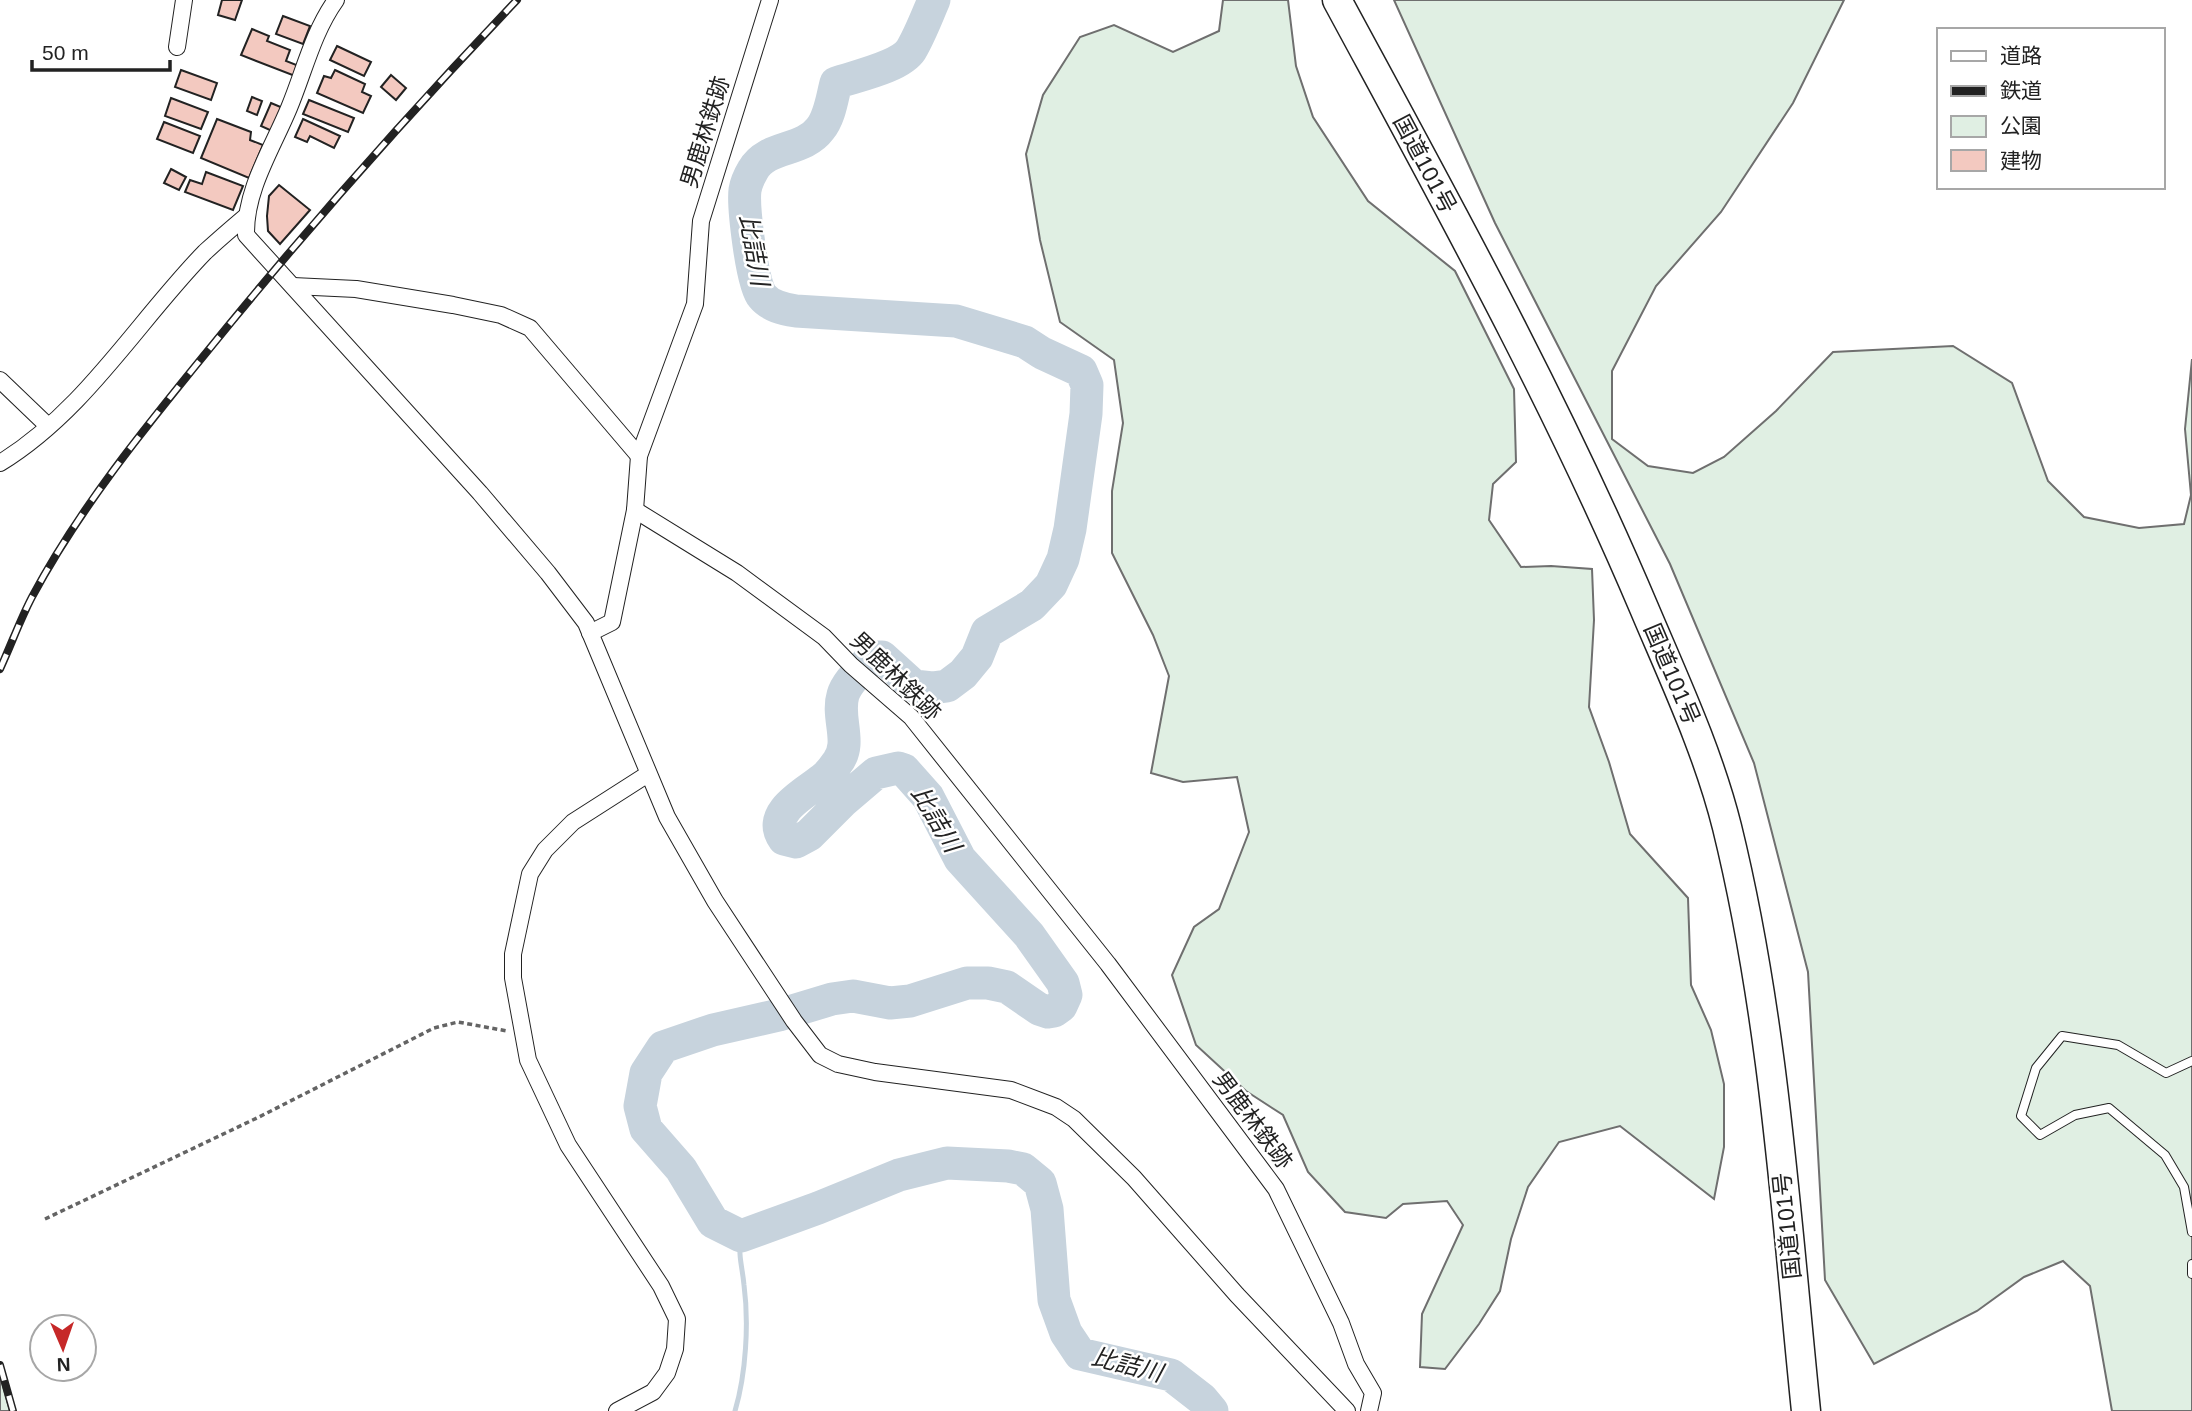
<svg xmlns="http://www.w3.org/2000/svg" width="2192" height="1411" font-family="Arial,'Noto Sans JP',sans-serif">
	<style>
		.green { fill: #e0efe3; stroke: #6f6f6f; stroke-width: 2 }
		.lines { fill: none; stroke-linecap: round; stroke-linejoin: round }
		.stream { stroke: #c7d3dd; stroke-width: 5 }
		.river { stroke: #c7d3dd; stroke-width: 33 }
		.building { fill: #f3c9c0; stroke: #222; stroke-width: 2 }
		.service-casing { stroke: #222; stroke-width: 10 }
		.minor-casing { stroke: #222; stroke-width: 18 }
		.trunk-casing { stroke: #222; stroke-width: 31 }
		.path { stroke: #646464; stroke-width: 3.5; stroke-dasharray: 5 3.5; stroke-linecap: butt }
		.service { stroke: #fff; stroke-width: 8 }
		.minor { stroke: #fff; stroke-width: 16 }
		.trunk { stroke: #fff; stroke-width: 28 }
		.rail-casing { stroke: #222; stroke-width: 8 }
		.rail { stroke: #fff; stroke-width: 5; stroke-dasharray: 16; stroke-linecap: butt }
		.labels { text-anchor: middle; stroke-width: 5; stroke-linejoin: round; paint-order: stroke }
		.street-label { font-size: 23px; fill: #222; stroke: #fff }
		.water-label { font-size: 24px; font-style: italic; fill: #222; stroke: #fff }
	</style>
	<rect width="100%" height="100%" fill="#fff"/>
	<g class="green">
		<polygon points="1223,0 1288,0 1296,66 1313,117 1368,201 1455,271 1514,389 1516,462 1493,484 1489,520 1521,567 1551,566 1592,569 1594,620 1589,707 1609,762 1630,834 1688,898 1691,985 1711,1030 1724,1084 1724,1147 1714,1199 1620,1126 1559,1142 1528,1187 1511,1239 1500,1291 1479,1324 1445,1369 1420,1367 1422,1314 1463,1225 1447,1201 1403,1204 1386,1218 1345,1212 1308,1172 1283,1115 1246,1091 1196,1045 1172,975 1194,927 1219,909 1249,832 1237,777 1183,782 1151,773 1169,676 1153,635 1112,553 1112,491 1123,423 1114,360 1060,322 1040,240 1026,154 1043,95 1080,37 1114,25 1173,52 1219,31"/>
		<polygon points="1394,0 1844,0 1793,103 1721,212 1656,286 1612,371 1612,439 1648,466 1693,473 1724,457 1776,411 1833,352 1953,346 2012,383 2048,481 2084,517 2139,528 2184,524 2191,495 2185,429 2192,359 2192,1411 2112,1411 2090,1286 2063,1261 2024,1277 1977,1311 1874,1364 1825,1280 1808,972 1754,763 1670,564 1495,223"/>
		<polygon points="0,1375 10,1411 11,1411 0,1411"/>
	</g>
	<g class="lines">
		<path class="stream" d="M735,1411C746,1374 749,1323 744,1285C742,1264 738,1258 741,1236"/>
		<path class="river" d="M934,0C927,16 920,35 911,50C900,67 856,76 836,83C832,98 830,117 820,129C803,152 767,145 753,170C750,175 746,184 745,190C743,206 752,285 762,296C770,306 783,309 796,311L956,321L1025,342L1042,353L1081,371L1087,385L1086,414L1070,529L1063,559L1051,585L1032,605L987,632L977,657L963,674L947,686L932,688L914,686L882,657H872C863,668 847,681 843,695C836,718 853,743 837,763C833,769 828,775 823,779C806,793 765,813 784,839L796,842L809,835L842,802L876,773L898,768L904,770L928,797L960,859L1029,935L1063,983L1066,995L1061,1006L1054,1011L1048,1012L1039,1009L1007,987L988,983H967L910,1001L890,1003L853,996L832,999L779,1015L713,1030L663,1047L646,1073L640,1106L646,1129L681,1169L713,1222L741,1236L818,1208L899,1175L947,1163L1008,1166L1023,1169L1040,1183L1047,1209L1054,1300L1066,1333L1080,1354L1171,1375L1202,1399L1212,1411"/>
	</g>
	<g class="building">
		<polygon points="222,0 242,0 235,20 218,15"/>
		<polygon points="283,16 310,26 303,44 276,34"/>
		<polygon points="252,29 269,36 267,41 290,50 286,61 299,66 295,76 241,55"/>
		<polygon points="337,46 371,62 364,76 330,60"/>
		<polygon points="181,70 217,83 211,100 175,87"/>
		<polygon points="335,70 365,84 362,92 371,96 363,113 317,93 324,76 331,78"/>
		<polygon points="391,75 406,88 396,100 381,87"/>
		<polygon points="252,97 262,101 257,115 247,111"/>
		<polygon points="171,98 208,112 201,129 165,116"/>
		<polygon points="309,100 354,118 348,132 303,114"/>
		<polygon points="271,103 283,108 272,131 261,126"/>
		<polygon points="217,119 251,132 250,140 263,145 249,178 201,158"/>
		<polygon points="303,119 340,136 334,148 310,136 307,142 295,137"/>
		<polygon points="164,122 200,136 193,153 157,139"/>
		<polygon points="171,169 186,177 179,190 164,183"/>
		<polygon points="206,172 243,186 233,210 185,192 190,180 202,184"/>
		<polygon points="279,185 310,210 280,244 268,231 267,216 269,196"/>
	</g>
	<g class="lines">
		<g class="service-casing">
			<g id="service">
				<polyline points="2192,1061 2166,1073 2118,1045 2062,1036 2036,1068 2021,1116 2040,1135 2075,1115 2109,1108 2165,1155 2184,1187 2192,1232"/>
				<polyline points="2192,1264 2192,1274"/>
			</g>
		</g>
		<g class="minor-casing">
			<g id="minor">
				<path d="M336,0C313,32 304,72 289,108C272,149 245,190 246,235L480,493L548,573L586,623L667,817L715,901L794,1021L820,1055L838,1064L875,1072L1011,1090L1056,1107L1074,1119L1134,1178L1237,1295L1347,1411"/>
				<polyline points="177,47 184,0"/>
				<polyline points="293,286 356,289 453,305 501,315 530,328 639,456"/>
				<polyline points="0,380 48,426"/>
				<path d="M0,463C85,411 137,322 205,252C218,240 232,228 245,217"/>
				<polyline points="635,510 737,573 824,637 851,665 911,717 1108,964 1276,1189 1341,1323 1356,1364 1373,1393 1369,1411"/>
				<polyline points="590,633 612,622 635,510 639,456 695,304 701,221 770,0"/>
				<polyline points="617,1411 653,1392 667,1373 675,1349 677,1319 661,1286 568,1145 528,1060 513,978 513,954 530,874 545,850 573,822 648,774"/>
			</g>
		</g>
		<g class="trunk-casing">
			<path id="trunk" d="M1337,0C1445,200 1555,398 1644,608C1674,679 1708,751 1727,827C1774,1018 1786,1216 1806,1411"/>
		</g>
		<polyline class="path" points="45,1219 259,1117 434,1028 458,1022 507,1031"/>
		<use href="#service" class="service"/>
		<use href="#minor" class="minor"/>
		<use href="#trunk" class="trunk"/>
		<g class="rail-casing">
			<g id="rail">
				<path d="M0,669C11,645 20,620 32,597C85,498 158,412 228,326C320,214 417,105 517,0"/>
				<polyline points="0,1365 13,1411"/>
			</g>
		</g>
		<use href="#rail" class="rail"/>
	</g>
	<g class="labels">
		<g class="street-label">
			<text transform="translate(705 132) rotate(-73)" y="8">男鹿林鉄跡</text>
			<text transform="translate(1425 164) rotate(62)" y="8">国道101号</text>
			<text transform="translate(1672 674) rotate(67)" y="8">国道101号</text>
			<text transform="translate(896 676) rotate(44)" y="8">男鹿林鉄跡</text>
			<text transform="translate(1253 1120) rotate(53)" y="8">男鹿林鉄跡</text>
			<text transform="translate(1787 1226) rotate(-96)" y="8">国道101号</text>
		</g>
		<g class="water-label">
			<text transform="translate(754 250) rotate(80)" y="8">比詰川</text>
			<text transform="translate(936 819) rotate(59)" y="8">比詰川</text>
			<text transform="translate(1127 1365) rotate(14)" y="8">比詰川</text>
		</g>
	</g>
	<rect x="1937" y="28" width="228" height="161" fill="#ffffff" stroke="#a7a7a7" stroke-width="2"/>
	<rect x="1951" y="51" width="35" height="10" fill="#ffffff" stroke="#a7a7a7" stroke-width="2"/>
	<text x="2000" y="63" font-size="21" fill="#222222">道路</text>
	<rect x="1951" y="86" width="35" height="10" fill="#222222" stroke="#a7a7a7" stroke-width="2"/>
	<text x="2000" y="98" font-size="21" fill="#222222">鉄道</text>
	<rect x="1951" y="116" width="35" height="21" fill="#e0efe3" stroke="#a7a7a7" stroke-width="2"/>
	<text x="2000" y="133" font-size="21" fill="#222222">公園</text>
	<rect x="1951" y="150" width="35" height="21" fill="#f3c9c0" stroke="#a7a7a7" stroke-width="2"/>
	<text x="2000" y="168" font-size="21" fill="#222222">建物</text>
	<g transform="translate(63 1348) rotate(178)"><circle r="33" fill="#ffffff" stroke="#a7a7a7" stroke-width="2"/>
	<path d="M0-5L12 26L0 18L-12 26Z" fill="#c62828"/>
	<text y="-10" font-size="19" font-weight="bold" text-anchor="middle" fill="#222222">N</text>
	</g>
	<path d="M32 60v10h138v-10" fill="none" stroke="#222222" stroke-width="3.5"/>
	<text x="42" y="60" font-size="21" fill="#222222" stroke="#ffffff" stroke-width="5" paint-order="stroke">50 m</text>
</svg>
